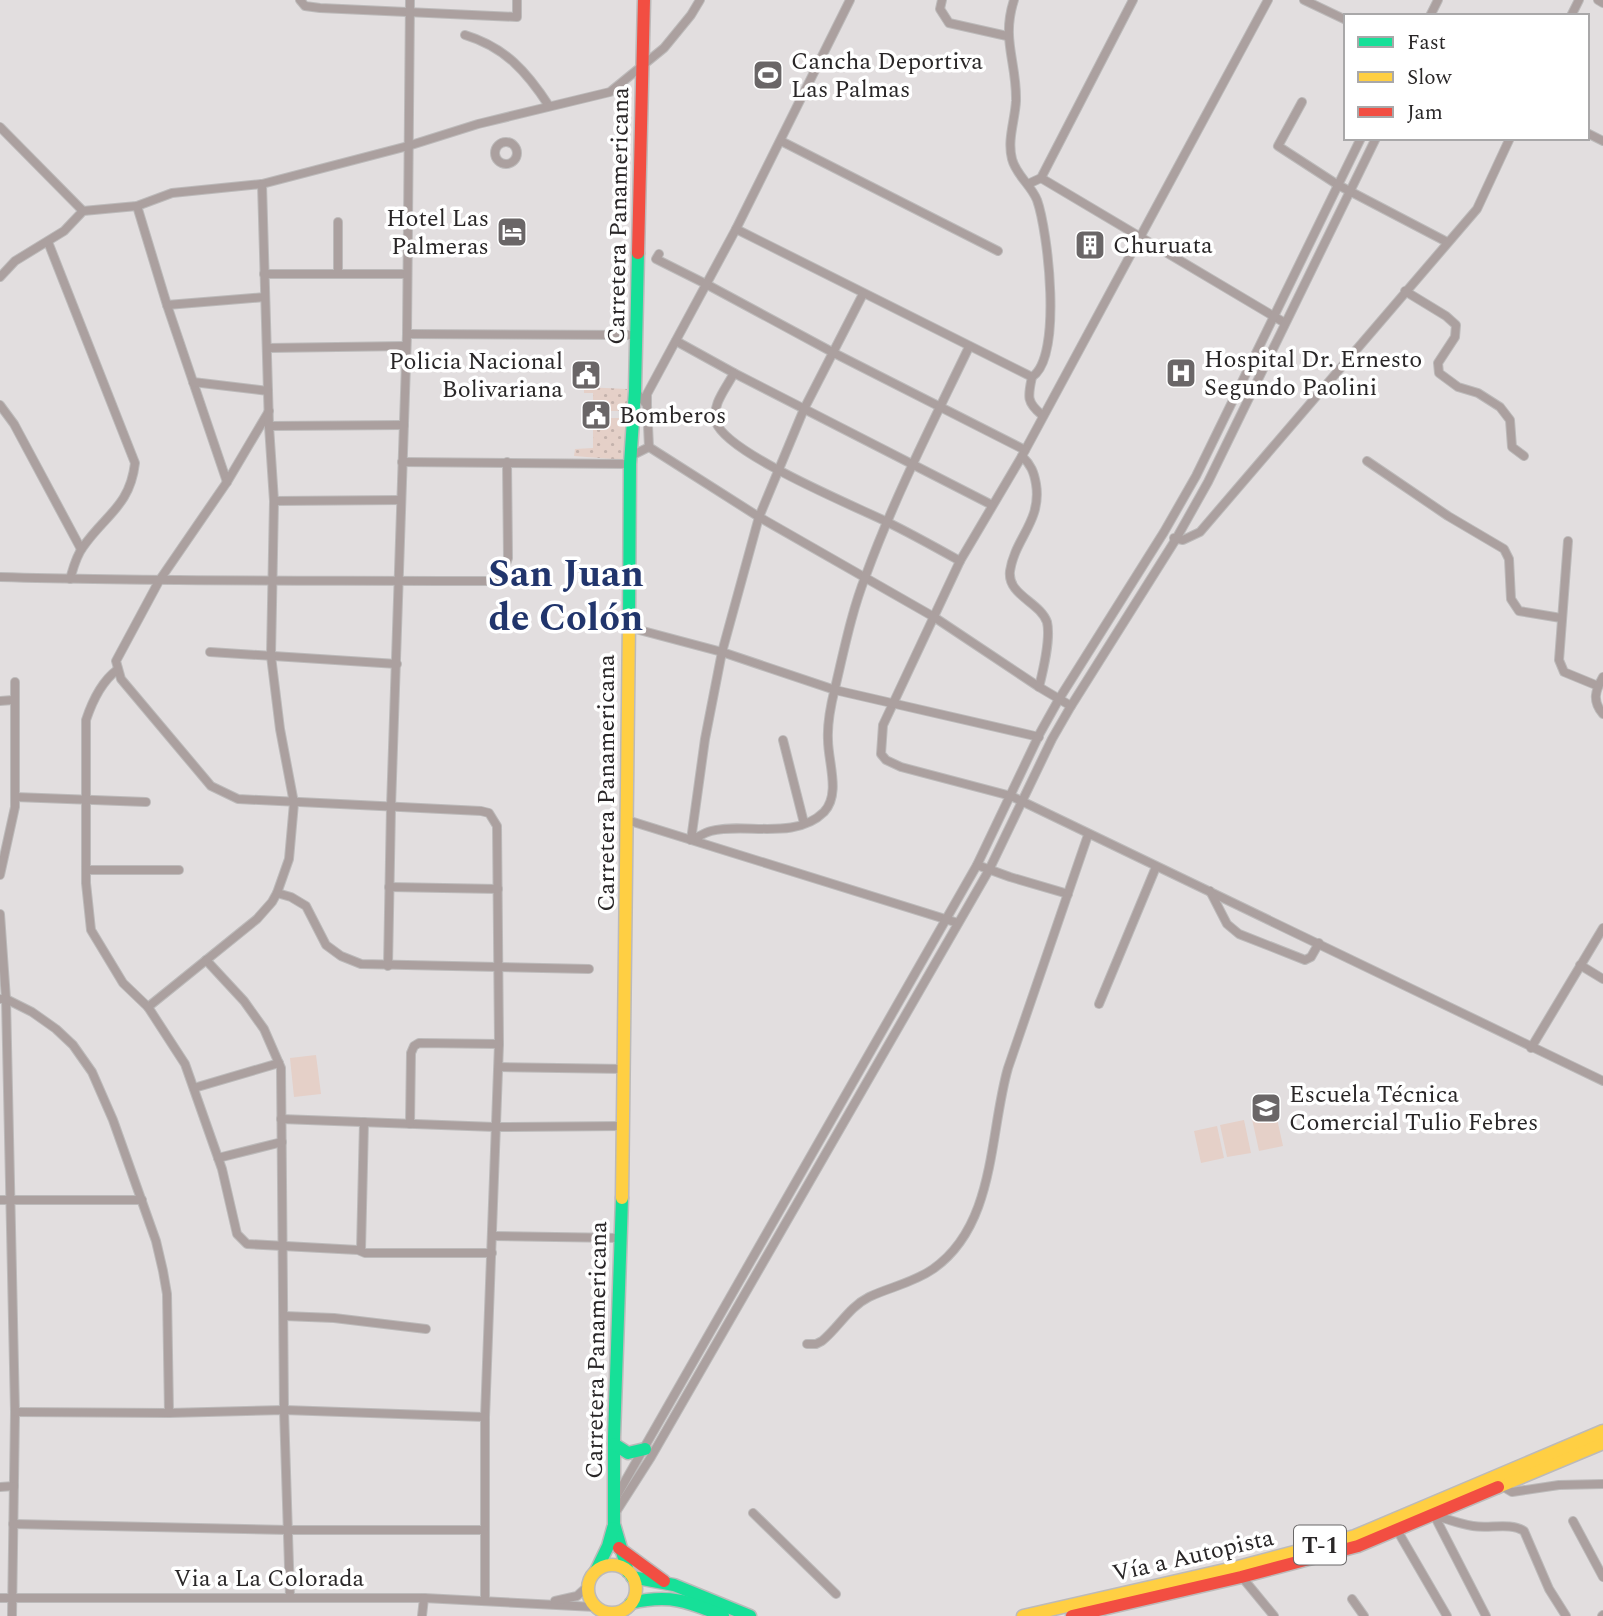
<svg xmlns="http://www.w3.org/2000/svg" width="1603" height="1616" font-family="Spectral,serif">
	<style>
		.grass { fill: url(#grass-dots) }
		.pitch { fill: #e5d0c8 }
		.lines { fill: none; stroke-linecap: round; stroke-linejoin: round }
		.street-casing { stroke: #bcbaba; stroke-width: 10 }
		.fast-casing { stroke: #bcbaba; stroke-width: 15 }
		.slow-casing { stroke: #bcbaba; stroke-width: 15 }
		.jam-casing { stroke: #bcbaba; stroke-width: 15 }
		.street { stroke: #aba09f; stroke-width: 8 }
		.fast { stroke: #16e098; stroke-width: 12 }
		.slow { stroke: #ffcf43; stroke-width: 12 }
		.jam { stroke: #f24e42; stroke-width: 12 }
		.labels { text-anchor: middle; stroke-width: 7; stroke-linejoin: round; paint-order: stroke }
		.shield { fill: #fff; stroke: #696768; stroke-width: 2 }
		.shield-label { font-size: 23px; font-weight: bold; fill: #292627 }
		.poi-label { font-size: 24px; fill: #292627; stroke: #fff; text-anchor: start }
		.street-label { font-size: 24px; fill: #292627; stroke: #fff }
		.town-label { font-size: 38px; font-weight: bold; fill: #21356c; stroke: #fff }
	</style>
	<defs>
		<pattern id="grass-dots" width="8" height="8" patternUnits="userSpaceOnUse" patternTransform="scale(1.75)"><rect width="8" height="8" fill="#e5d0c8"/><path d="M2 2h.1M6 6h.1" fill="none" stroke="#c4b2ac" stroke-width="1.8" stroke-linecap="round"/></pattern>
	</defs>
	<rect width="100%" height="100%" fill="#e2dedf"/>
	<g class="grass">
		<polygon points="584,387 627,389 627,411 593,411 593,393 584,393"/>
		<polygon points="593,418 627,418 625,460 574,456 575,449 593,448"/>
	</g>
	<g class="pitch">
		<polygon points="316,1055 321,1094 294,1097 290,1058"/>
		<polygon points="1276,1114 1283,1146 1259,1151 1252,1119"/>
		<polygon points="1244,1120 1251,1153 1227,1157 1220,1125"/>
		<polygon points="1217,1126 1224,1158 1201,1163 1194,1131"/>
	</g>
	<g class="lines">
		<g class="street-casing">
			<g id="street">
				<polyline points="300,0 305,6 320,8 517,17 517,0"/>
				<polyline points="942,0 940,9 949,23 1007,36"/>
				<path d="M1014,0C1001,40 1017,62 1016,101C1015,120 1007,140 1012,159C1016,175 1031,185 1037,200C1048,231 1063,357 1032,377C1028,396 1026,402 1042,415"/>
				<polyline points="1268,0 1022,456 960,561 883,725 881,754 886,760 901,767 1011,796 1603,1081"/>
				<polyline points="1304,0 1346,20"/>
				<polyline points="1598,0 1603,3"/>
				<polyline points="1430,16 1438,0"/>
				<polyline points="1571,16 1579,0"/>
				<path d="M465,35C505,47 527,72 549,106"/>
				<polyline points="1302,102 1278,146 1338,185 1447,242"/>
				<polyline points="0,127 83,211"/>
				<polyline points="1587,133 1603,141"/>
				<polyline points="781,141 998,251"/>
				<circle cx="506" cy="153" r="11"/>
				<polyline points="1041,178 1285,323"/>
				<polyline points="1028,184 1041,178 1133,0"/>
				<polyline points="137,206 167,305 227,482"/>
				<polyline points="736,229 1032,377"/>
				<path d="M48,242L135,463C130,506 105,515 83,547C76,556 73,569 70,579"/>
				<polyline points="659,254 656,259 706,284 834,353 1025,450"/>
				<polyline points="338,273 338,222"/>
				<polyline points="264,274 406,274"/>
				<polyline points="0,277 15,261 64,231 83,211 137,206 172,193 262,184 408,146 478,124 610,92 664,48 691,15 700,0"/>
				<polyline points="1405,291 1446,316 1456,325 1455,337 1438,363 1439,373 1458,387 1478,393 1500,407 1510,420 1512,447 1524,456"/>
				<polyline points="167,305 265,297"/>
				<polyline points="407,334 637,335"/>
				<polyline points="676,341 734,373 992,505"/>
				<polyline points="268,348 406,346"/>
				<path d="M734,373C727,387 711,405 716,422C726,453 852,505 885,521C910,533 935,547 960,561"/>
				<polyline points="193,382 268,391"/>
				<polyline points="0,405 14,424 81,549"/>
				<polyline points="647,405 647,394 736,229 850,0"/>
				<polyline points="269,411 227,482 159,581 116,661 121,679 211,786 238,799 481,811 489,813 497,826 499,1044 485,1417 485,1601"/>
				<polyline points="269,426 404,425"/>
				<polyline points="649,447 759,517 934,617 1039,687 1071,706"/>
				<polyline points="631,453 635,454 649,447 647,405 635,391"/>
				<path d="M1022,456C1031,465 1034,472 1036,484C1042,521 1015,538 1010,571C1007,595 1040,602 1047,622C1051,639 1043,671 1039,687"/>
				<polyline points="1367,461 1448,516 1504,549 1509,559 1511,599 1519,611 1561,618"/>
				<polyline points="402,462 630,464"/>
				<polyline points="274,501 401,500"/>
				<polyline points="1174,538 1183,540 1200,532 1477,209 1510,138"/>
				<polyline points="1568,541 1559,660 1564,672 1598,686"/>
				<path d="M0,577C163,582 326,580 489,581C502,577 504,571 508,558L507,462"/>
				<polyline points="628,627 722,652 835,690 1039,737"/>
				<polyline points="210,652 397,664"/>
				<path d="M117,670C101,682 92,702 86,720V883L91,930L123,983L148,1007L185,1064L222,1169L237,1234L247,1244L358,1250L365,1253H492"/>
				<path d="M1603,677C1595,691 1592,701 1603,714"/>
				<polyline points="0,701 13,700"/>
				<polyline points="783,740 804,823"/>
				<polyline points="15,797 146,802"/>
				<polyline points="627,820 958,923"/>
				<path d="M691,840C698,837 704,833 711,831C744,822 795,841 824,812C841,794 828,762 828,740C827,723 831,704 835,688C844,650 852,610 866,575C895,496 933,422 969,347"/>
				<polyline points="691,840 705,739 722,652 759,517 804,409 863,294"/>
				<polyline points="977,865 1010,877 1068,894"/>
				<polyline points="86,870 179,870"/>
				<polyline points="0,875 15,807 15,682"/>
				<polyline points="389,887 498,889"/>
				<polyline points="1210,891 1227,924 1239,934 1305,960 1311,957 1319,943"/>
				<polyline points="277,893 291,897 306,906 326,945 341,956 361,964 589,969"/>
				<polyline points="0,914 6,999 15,1412 12,1616"/>
				<polyline points="206,960 244,1001 264,1029 281,1068 284,1410 290,1597"/>
				<polyline points="1580,965 1603,979"/>
				<polyline points="388,966 391,807 407,334 410,0"/>
				<polyline points="0,999 6,999 32,1012 56,1029 73,1045 92,1072 113,1120 156,1241 163,1271 167,1294 169,1413"/>
				<polyline points="1099,1004 1156,867"/>
				<polyline points="148,1007 257,919 272,902 277,893 289,859 294,803 280,729 271,656 274,501 269,426 262,184"/>
				<polyline points="1531,1048 1603,928"/>
				<polyline points="499,1067 625,1069"/>
				<polyline points="194,1088 279,1063"/>
				<polyline points="281,1119 495,1127 624,1126"/>
				<polyline points="410,1124 411,1053 414,1046 419,1043 499,1044"/>
				<polyline points="218,1158 282,1142"/>
				<polyline points="0,1200 142,1200"/>
				<polyline points="493,1236 619,1238"/>
				<polyline points="361,1250 364,1122"/>
				<polyline points="284,1316 334,1318 426,1329"/>
				<path d="M807,1344H816L822,1341C839,1327 849,1307 869,1297C890,1287 913,1283 933,1269C996,1225 989,1134 1008,1068L1088,835"/>
				<polyline points="15,1412 169,1413 284,1410 485,1417"/>
				<polyline points="1502,1486 1512,1492 1559,1485 1603,1484"/>
				<polyline points="0,1487 14,1486"/>
				<polyline points="616,1497 977,865 1040,733 1059,699 1164,532 1196,476 1361,138"/>
				<polyline points="753,1513 836,1594"/>
				<polyline points="614,1515 651,1457 989,870 1052,739 1071,706 1176,539 1208,482 1376,138"/>
				<path d="M1434,1515C1447,1519 1459,1524 1473,1526C1489,1529 1510,1522 1524,1531L1549,1589L1566,1616"/>
				<polyline points="1434,1515 1486,1616"/>
				<polyline points="1573,1521 1603,1577"/>
				<polyline points="13,1524 288,1530 484,1530"/>
				<polyline points="1397,1530 1447,1616"/>
				<polyline points="1241,1576 1274,1616"/>
				<polyline points="0,1598 424,1598 595,1607"/>
				<polyline points="1352,1599 1364,1616"/>
				<polyline points="555,1601 577,1596 588,1586"/>
				<polyline points="422,1616 424,1598"/>
				<polyline points="1602,1616 1603,1615"/>
			</g>
		</g>
		<g class="fast-casing">
			<g id="fast">
				<polyline points="629,622 630,464 635,391 638,253"/>
				<polyline points="622,1198 614,1437 614,1524 628,1572"/>
				<polyline points="614,1444 628,1453 645,1449"/>
				<polyline points="596,1571 608,1546 613,1528"/>
				<polyline points="632,1577 674,1585 750,1616"/>
				<path d="M631,1603C669,1594 688,1601 723,1616"/>
			</g>
		</g>
		<g class="slow-casing">
			<g id="slow">
				<polyline points="622,1198 629,622"/>
				<polyline points="1498,1487 1603,1443"/>
				<circle cx="612" cy="1589" r="24"/>
				<polyline points="1023,1616 1238,1567 1355,1536 1603,1431"/>
			</g>
		</g>
		<g class="jam-casing">
			<g id="jam">
				<polyline points="638,253 644,0"/>
				<polyline points="619,1548 664,1581"/>
				<polyline points="1072,1616 1241,1577 1358,1546 1498,1487"/>
			</g>
		</g>
		<use href="#street" class="street"/>
		<use href="#fast" class="fast"/>
		<use href="#slow" class="slow"/>
		<use href="#jam" class="jam"/>
	</g>
	<defs>
		<g id="stadium-square" transform="scale(1.575)"><rect x="-9" y="-9" width="18" height="18" rx="4" fill="#6a6667" stroke="#fff"/><path d="M0-5a6.5 5 0 1 0 0 10a6.5 5 0 1 0 0-10ZM-3.5-1.8h7v3.6h-7Z" fill="#fff"/></g>
		<g id="hotel-square" transform="scale(1.575)"><rect x="-9" y="-9" width="18" height="18" rx="4" fill="#6a6667" stroke="#fff"/><path d="M-6-4.5h1.5V1H6V5H4.5V3h-9V5H-6ZM-4 0a1.8 1.8 0 1 1 3.6 0ZM.5 0V-2.5h3Q6-2.5 6 0Z" fill="#fff"/></g>
		<g id="building-square" transform="scale(1.575)"><rect x="-9" y="-9" width="18" height="18" rx="4" fill="#6a6667" stroke="#fff"/><path d="M-4-6H4V6H1V3H-1V6H-4ZM-2.5-4.3h1.7v1.8h-1.7ZM.8-4.3h1.7v1.8H.8ZM-2.5-1h1.7V.8h-1.7ZM.8-1h1.7V.8H.8Z" fill="#fff"/></g>
		<g id="hospital-square" transform="scale(1.575)"><rect x="-9" y="-9" width="18" height="18" rx="4" fill="#6a6667" stroke="#fff"/><path d="M-5-5h3v3.5h4V-5h3V5h-3V1.5h-4V5h-3Z" fill="#fff"/></g>
		<g id="civic-square" transform="scale(1.575)"><rect x="-9" y="-9" width="18" height="18" rx="4" fill="#6a6667" stroke="#fff"/><path d="M-.6-6.5H3V-4.5H.6V-3L4-1V1h2V6H-6V1h2V-1L-.6-3ZM-1.2 2.5V6h2.4V2.5Z" fill="#fff"/></g>
		<g id="school-square" transform="scale(1.575)"><rect x="-9" y="-9" width="18" height="18" rx="4" fill="#6a6667" stroke="#fff"/><path d="M0-5L7-2L0 1L-7-2ZM-4 1L0 2.5L4 1V4Q0 6-4 4Z" fill="#fff"/></g>
	</defs>
	<g fill-rule="evenodd">
		<use href="#stadium-square" x="768" y="75"/>
		<use href="#hotel-square" x="512" y="232"/>
		<use href="#building-square" x="1090" y="245"/>
		<use href="#hospital-square" x="1181" y="373"/>
		<use href="#civic-square" x="586" y="375"/>
		<use href="#civic-square" x="596" y="415"/>
		<use href="#school-square" x="1266" y="1108"/>
	</g>
	<g class="labels">
		<rect class="shield" x="1294" y="1525.5" width="52" height="39" rx="5"/>
		<g class="shield-label">
			<text x="1320" y="1553">T-1</text>
		</g>
		<g class="poi-label">
			<text x="791" y="69">Cancha Deportiva<tspan x="791" dy="28">Las Palmas</tspan></text>
			<text x="489" y="226" text-anchor="end">Hotel Las<tspan x="489" dy="28">Palmeras</tspan></text>
			<text x="1113" y="253">Churuata</text>
			<text x="1204" y="367">Hospital Dr. Ernesto<tspan x="1204" dy="28">Segundo Paolini</tspan></text>
			<text x="563" y="369" text-anchor="end">Policia Nacional<tspan x="563" dy="28">Bolivariana</tspan></text>
			<text x="619" y="423">Bomberos</text>
			<text x="1289" y="1102">Escuela Técnica<tspan x="1289" dy="28">Comercial Tulio Febres</tspan></text>
		</g>
		<g class="street-label">
			<text transform="translate(618 216) rotate(-89)" y="8">Carretera Panamericana</text>
			<text transform="translate(606 783) rotate(-90)" y="8">Carretera Panamericana</text>
			<text transform="translate(596 1350) rotate(-89)" y="8">Carretera Panamericana</text>
			<text transform="translate(1193 1555) rotate(-13)" y="8">Vía a Autopista</text>
			<text x="269" y="1586">Via a La Colorada</text>
		</g>
		<g class="town-label">
			<text x="566" y="586">San Juan<tspan x="566" dy="44">de Colón</tspan></text>
		</g>
	</g>
	<rect x="1344" y="14" width="245" height="126" fill="#ffffff" stroke="#a9a8a9" stroke-width="2"/>
	<rect x="1358" y="37" width="35" height="10" fill="#16e098" stroke="#a9a8a9" stroke-width="2"/>
	<text x="1407" y="49" font-size="21" fill="#292627">Fast</text>
	<rect x="1358" y="72" width="35" height="10" fill="#ffcf43" stroke="#a9a8a9" stroke-width="2"/>
	<text x="1407" y="84" font-size="21" fill="#292627">Slow</text>
	<rect x="1358" y="107" width="35" height="10" fill="#f24e42" stroke="#a9a8a9" stroke-width="2"/>
	<text x="1407" y="119" font-size="21" fill="#292627">Jam</text>
</svg>
